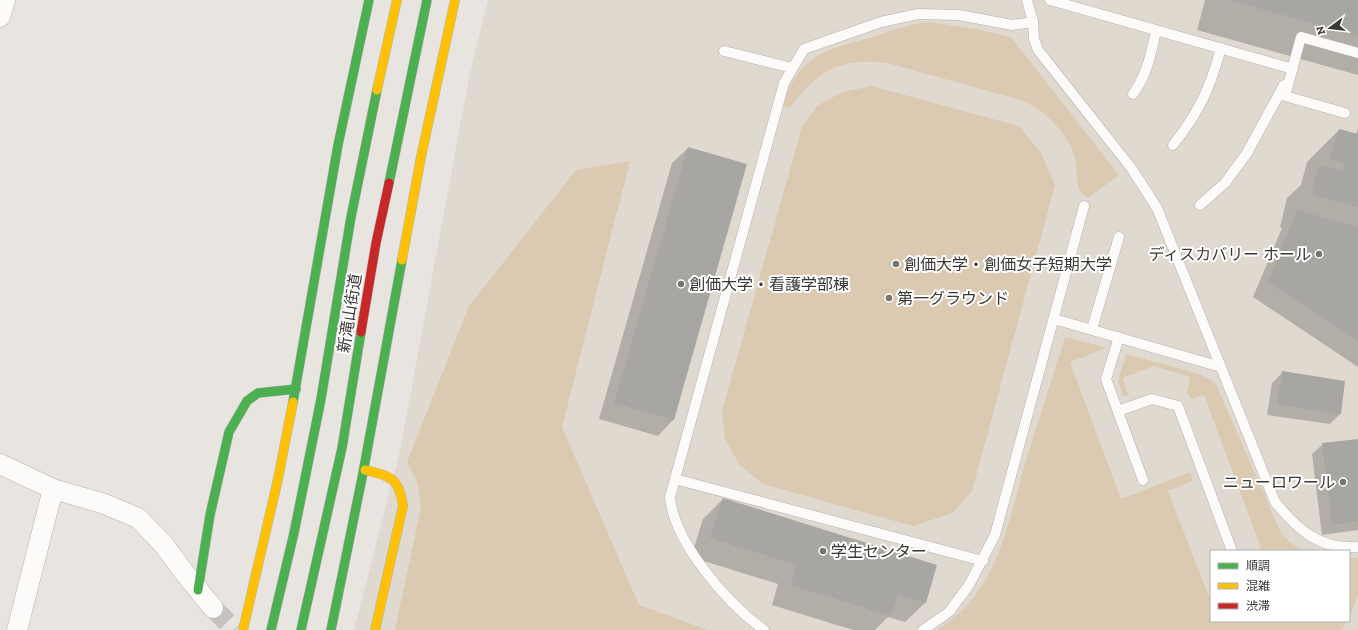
<svg xmlns="http://www.w3.org/2000/svg" width="1358" height="630" font-family="'Zilla Slab','Noto Sans JP',serif">
	<style>
		.built { fill: #dfd9d0; fill-rule: evenodd }
		.green { fill: #dbcab1 }
		.shadow { fill: #0003 }
		.building { fill: #a8a6a3 }
		.lines { fill: none; stroke-linecap: round; stroke-linejoin: round }
		.street-tunnel { stroke: #c5c2bf; stroke-width: 20; stroke-dasharray: 20 10; stroke-linecap: butt }
		.lane-casing { stroke: #b4b2af; stroke-width: 11 }
		.street-casing { stroke: #b4b2af; stroke-width: 21 }
		.fast-casing { stroke: #b4b2af; stroke-width: 10 }
		.slow-casing { stroke: #b4b2af; stroke-width: 10 }
		.jam-casing { stroke: #b4b2af; stroke-width: 10 }
		.lane { stroke: #fcfbfa; stroke-width: 10 }
		.street { stroke: #fcfbfa; stroke-width: 20 }
		.fast { stroke: #4caf50; stroke-width: 9 }
		.slow { stroke: #ffc107; stroke-width: 9 }
		.jam { stroke: #c62828; stroke-width: 9 }
		.poi-dot { fill: #777571; stroke: #fff; stroke-width: 1.5 }
		.labels { text-anchor: middle; stroke-width: 4; stroke-linejoin: round; paint-order: stroke }
		.poi-label { font-size: 16px; fill: #3a3835; stroke: #fff; text-anchor: start }
		.street-label { font-size: 16px; fill: #3a3835; stroke: #fff }
	</style>
	<rect width="100%" height="100%" fill="#e8e5e1"/>
	<path class="built" d="M488,0H1358V630H354L400,451L469,77ZM1211,551H1349V621H1211Z"/>
	<g class="green">
		<path d="M929,22L975,29L1011,37L1119,175L1088,198C1085,196 1081,193 1079,189C1077,185 1077,169 1076,162C1070,134 1048,114 1024,101L891,64C845,56 817,69 790,108L782,105C787,93 792,80 801,70C820,48 850,44 876,36C893,30 911,24 929,22Z"/>
		<polygon points="872,86 1019,126 1041,153 1055,185 972,491 953,513 913,526 763,484 739,464 725,439 722,411 802,127 817,106 842,92"/>
		<polygon points="630,161 562,427 639,605 708,630 395,630 421,507 417,482 407,462 469,306 576,170"/>
		<path d="M1065,337L1107,348L1070,362L1121,499L1190,472L1193,481L1168,491L1209,597H1211V621H1347L1341,630H937C998,593 1007,526 1025,464C1038,421 1052,379 1065,337Z"/>
		<polygon points="1126,354 1199,374 1215,382 1281,533 1291,543 1304,551 1262,551 1204,395 1192,399 1187,393 1190,377 1154,366 1123,378 1128,395 1123,396 1118,381"/>
		<polygon points="1349,558 1358,558 1358,595 1349,617"/>
	</g>
	<g class="shadow">
		<polygon points="1205,0 1358,0 1358,75 1197,30"/>
		<polygon points="1358,127 1358,367 1253,297 1282,228 1280,227 1287,198 1301,185 1307,162 1339,130 1356,135"/>
		<polygon points="688,148 746,165 673,420 658,436 599,419 672,163"/>
		<polygon points="1283,372 1340,414 1330,424 1267,415 1272,383"/>
		<polygon points="1358,440 1358,530 1322,535 1312,454 1323,444"/>
		<polygon points="723,499 936,566 925,603 905,622 888,617 875,630 853,630 772,605 778,584 691,557 703,519"/>
	</g>
	<g class="building">
		<polygon points="1229,0 1358,0 1358,36"/>
		<polygon points="1339,129 1358,134 1358,207 1312,195 1319,165 1343,171 1345,164 1330,159"/>
		<polygon points="688,147 747,164 674,420 614,403"/>
		<polygon points="1297,210 1358,227 1358,341 1268,282"/>
		<polygon points="1282,371 1345,381 1341,414 1277,404"/>
		<polygon points="1358,439 1358,521 1332,525 1322,443"/>
		<polygon points="723,498 937,565 926,603 898,595 891,616 791,585 797,565 710,538"/>
	</g>
	<g class="lines">
		<polyline class="street-tunnel" points="213,608 235,630"/>
		<g class="lane-casing">
			<g id="lane">
				<path d="M1027,0L1033,22L1034,39L1038,50L1132,169L1157,208L1275,502C1298,530 1320,550 1358,547"/>
				<polyline points="1050,0 1293,69"/>
				<polyline points="724,51 792,68"/>
				<path d="M1133,94C1147,75 1151,54 1156,31"/>
				<polyline points="1345,113 1285,96 1301,37 1358,53"/>
				<path d="M1173,145C1199,112 1210,89 1221,48"/>
				<polyline points="1200,205 1225,183 1247,153 1284,85"/>
				<polyline points="1054,319 1221,367"/>
				<polyline points="1092,329 1119,237"/>
				<polyline points="1119,337 1106,379 1143,480"/>
				<polyline points="1118,411 1152,399 1178,406 1232,551"/>
				<polyline points="675,479 983,561"/>
				<path d="M764,630C728,604 674,543 670,497L784,83L804,49L881,22L918,14L959,15L1012,25L1033,22"/>
				<polyline points="923,630 949,612 969,585 995,535 1084,206"/>
			</g>
		</g>
		<g class="street-casing">
			<g id="street">
				<polyline points="0,17 5,0"/>
				<polyline points="0,464 53,489 102,503 138,518 164,545 183,571 213,608"/>
				<polyline points="17,630 53,489"/>
			</g>
		</g>
		<g class="fast-casing">
			<g id="fast">
				<polyline points="389,183 427,0"/>
				<polyline points="293,402 338,145 369,0"/>
				<polyline points="198,590 210,515 229,432 247,401 258,393 296,389"/>
				<polyline points="271,630 294,533 321,399 351,217 377,90"/>
				<polyline points="301,630 342,448 361,332"/>
				<polyline points="331,630 363,473 402,260"/>
			</g>
		</g>
		<g class="slow-casing">
			<g id="slow">
				<polyline points="377,90 397,0"/>
				<polyline points="402,260 421,157 455,0"/>
				<path d="M365,470C391,476 399,478 403,506L375,630"/>
				<polyline points="243,630 278,479 293,402"/>
			</g>
		</g>
		<g class="jam-casing">
			<polyline id="jam" points="361,332 376,243 389,183"/>
		</g>
		<use href="#lane" class="lane"/>
		<use href="#street" class="street"/>
		<use href="#fast" class="fast"/>
		<use href="#slow" class="slow"/>
		<use href="#jam" class="jam"/>
	</g>
	<g class="poi-dot">
		<circle cx="1319" cy="254" r="4"/>
		<circle cx="896" cy="264" r="4"/>
		<circle cx="681" cy="284" r="4"/>
		<circle cx="889" cy="298" r="4"/>
		<circle cx="1343" cy="482" r="4"/>
		<circle cx="823" cy="551" r="4"/>
	</g>
	<g class="labels">
		<g class="poi-label">
			<text x="1311" y="260" text-anchor="end">ディスカバリー ホール</text>
			<text x="904" y="270">創価大学・創価女子短期大学</text>
			<text x="689" y="290">創価大学・看護学部棟</text>
			<text x="897" y="304">第一グラウンド</text>
			<text x="1335" y="488" text-anchor="end">ニューロワール</text>
			<text x="831" y="557">学生センター</text>
		</g>
		<g class="street-label">
			<text transform="translate(349 313) rotate(-81)" y="6">新滝山街道</text>
		</g>
	</g>
	<rect x="1210" y="550" width="140" height="72" fill="#ffffff" stroke="#b0afae"/>
	<rect x="1218" y="563" width="20" height="6" fill="#4caf50" stroke="#b0afae"/>
	<text x="1246" y="570" font-size="12" fill="#3a3835">順調</text>
	<rect x="1218" y="583" width="20" height="6" fill="#ffc107" stroke="#b0afae"/>
	<text x="1246" y="590" font-size="12" fill="#3a3835">混雑</text>
	<rect x="1218" y="603" width="20" height="6" fill="#c62828" stroke="#b0afae"/>
	<text x="1246" y="610" font-size="12" fill="#3a3835">渋滞</text>
	<g transform="translate(1330 28) rotate(255)" stroke="#ffffff" stroke-width="3" paint-order="stroke">
	<path d="M0-3L7 15L0 10L-7 15Z" fill="#3a3835"/>
	<text y="-6" font-size="11" font-weight="bold" text-anchor="middle" fill="#3a3835">N</text>
	</g>
</svg>
